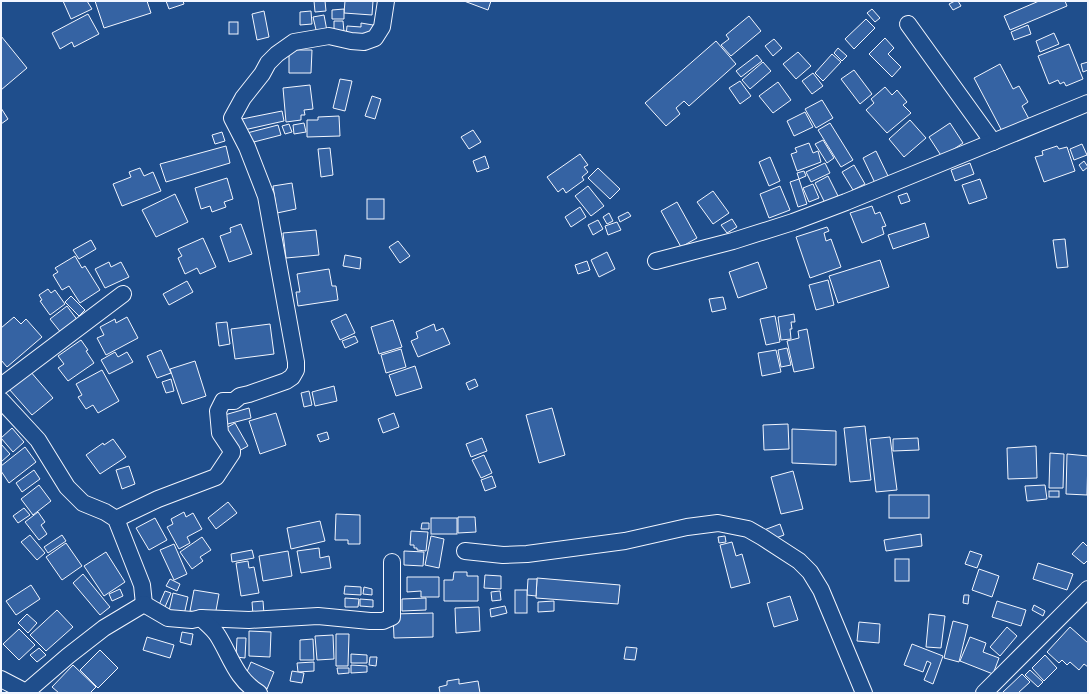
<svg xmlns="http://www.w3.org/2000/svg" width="1089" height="694" font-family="Inter,sans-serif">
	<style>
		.building { fill: #3563a3; stroke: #f2f6ff }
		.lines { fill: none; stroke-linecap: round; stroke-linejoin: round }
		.street-casing { stroke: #f2f6ff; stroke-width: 18 }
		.street { stroke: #1f4e8c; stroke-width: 16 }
	</style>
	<rect width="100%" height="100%" fill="#1f4e8c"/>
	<g class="building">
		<polygon points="63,1 87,1 92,9 71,19"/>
		<polygon points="95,1 147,1 151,13 104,28"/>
		<polygon points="166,1 183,1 184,4 169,9"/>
		<polygon points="314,1 325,1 326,11 315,12"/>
		<polygon points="345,1 373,1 372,15 344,13"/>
		<polygon points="464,1 491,1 488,10"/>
		<polygon points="955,1 958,1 961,6 953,10 949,4"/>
		<polygon points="1039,1 1065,1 1067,6 1010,30 1004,16"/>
		<polygon points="344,9 344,19 332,19 332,10"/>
		<polygon points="872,9 880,18 875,22 867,13"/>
		<polygon points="264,11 269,37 257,40 252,14"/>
		<polygon points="311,11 312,24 300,25 300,12"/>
		<polygon points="88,14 99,34 74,47 72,42 60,49 52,33"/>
		<polygon points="324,15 327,31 317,34 313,17"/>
		<polygon points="749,16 761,31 731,56 721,45 729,39 726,35"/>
		<polygon points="866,19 875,28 854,49 845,39"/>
		<polygon points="334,21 343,21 344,32 334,32"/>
		<rect x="229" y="22" width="9" height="12"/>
		<polygon points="361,23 373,25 371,39 346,36 347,26 361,27"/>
		<polygon points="1028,25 1031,34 1014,40 1011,32"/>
		<polygon points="1054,33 1059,44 1040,52 1036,41"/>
		<polygon points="1,36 27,68 1,90"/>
		<polygon points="885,38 894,48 888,54 901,67 892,77 869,54"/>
		<polygon points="774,39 782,48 773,56 765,46"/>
		<polygon points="716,41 736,64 689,106 684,101 676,108 680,114 666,126 645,103"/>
		<polygon points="1069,44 1083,79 1066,86 1064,82 1060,84 1058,80 1049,84 1038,56"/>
		<polygon points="838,48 847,56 842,61 834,53"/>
		<polygon points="289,50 312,50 311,73 289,73"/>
		<polygon points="798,52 811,66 796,79 783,64"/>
		<polygon points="832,54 841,62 823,81 815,73"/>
		<polygon points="757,55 762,61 741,77 736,71"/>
		<polygon points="763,62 771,71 750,89 742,80"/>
		<polygon points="1088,62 1088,70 1083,72 1081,64"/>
		<polygon points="1000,64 1013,89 1019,86 1028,102 1022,106 1029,119 1003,133 974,78"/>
		<polygon points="854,70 872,94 860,104 841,79"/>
		<polygon points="813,73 823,86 812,94 802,81"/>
		<polygon points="340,79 352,81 345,111 333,108"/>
		<polygon points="740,81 751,96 740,104 729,88"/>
		<polygon points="778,82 791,100 773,113 759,96"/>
		<polygon points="310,85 313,109 304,110 305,115 301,115 301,120 286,122 283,88"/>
		<polygon points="885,87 892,95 897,90 907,102 903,105 911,113 887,133 866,110 874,103 871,99"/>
		<polygon points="372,96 381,99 375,119 365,116"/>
		<polygon points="822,100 833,118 816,128 805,109"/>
		<polygon points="1,108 8,119 1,124"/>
		<polygon points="282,111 284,121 244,130 242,119"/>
		<polygon points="805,112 813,127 794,136 787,121"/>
		<polygon points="339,116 340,136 307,137 307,120 318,120 318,117"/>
		<polygon points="910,120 926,138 904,157 889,139"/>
		<polygon points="304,123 306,132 294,134 293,125"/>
		<polygon points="830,123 853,160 841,167 818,130"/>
		<polygon points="950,123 963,143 942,157 929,137"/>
		<polygon points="289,124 292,132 285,134 282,126"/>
		<polygon points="278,125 281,135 250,143 247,133"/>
		<polygon points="473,130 481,142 469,149 461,137"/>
		<polygon points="222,132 225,141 215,144 212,135"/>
		<polygon points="823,140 834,158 827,163 815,144"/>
		<polygon points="809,143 813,153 818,151 821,162 797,171 791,154 797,152 795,148"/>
		<polygon points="1082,144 1087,155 1074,160 1070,149"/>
		<polygon points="226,146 230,163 166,182 160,164"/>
		<polygon points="1057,146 1059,149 1067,147 1075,171 1044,182 1035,157 1043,155 1042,151"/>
		<polygon points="330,148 333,175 321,177 318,149"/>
		<polygon points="876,151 888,176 875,183 863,158"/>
		<polygon points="580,154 588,165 584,167 588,172 582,177 584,180 566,193 563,188 558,192 547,177"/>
		<polygon points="485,156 489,168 477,172 473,161"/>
		<polygon points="770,157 780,181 769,186 759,162"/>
		<polygon points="1084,161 1088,167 1083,171 1079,165"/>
		<polygon points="825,163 830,173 811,182 806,172"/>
		<polygon points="970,163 974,174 955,181 951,170"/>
		<polygon points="854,165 865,184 853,190 842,172"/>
		<polygon points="140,168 144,176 153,172 161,191 122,206 113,184 131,177 129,172"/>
		<polygon points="598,168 620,189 610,199 588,178"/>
		<polygon points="804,171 806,176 799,179 797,173"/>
		<polygon points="828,176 838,196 825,203 815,183"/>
		<polygon points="227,178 233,199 224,202 226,207 212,212 210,206 201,209 195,188"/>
		<polygon points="799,179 807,204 798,207 790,182"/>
		<polygon points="980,179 987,198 969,204 962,185"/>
		<polygon points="292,183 296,209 277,213 273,186"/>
		<polygon points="813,184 819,198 809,202 803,188"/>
		<polygon points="588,186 604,206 591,216 575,196"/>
		<polygon points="780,186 790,210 769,218 760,194"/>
		<polygon points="713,191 729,213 713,224 697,202"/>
		<polygon points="907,193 910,201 901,204 898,196"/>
		<polygon points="175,194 188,222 156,237 142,210"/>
		<rect x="367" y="199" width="17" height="20"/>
		<polygon points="677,202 697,238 681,247 661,211"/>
		<polygon points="872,206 875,214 880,212 886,226 882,227 884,234 862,243 850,213"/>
		<polygon points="580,207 586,217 571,227 565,217"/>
		<polygon points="628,212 631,216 620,222 618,217"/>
		<polygon points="609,213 613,221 607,224 603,217"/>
		<polygon points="732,219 737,227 727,233 721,225"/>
		<polygon points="598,220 603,229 593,235 588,225"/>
		<polygon points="617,222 621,230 608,235 605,226"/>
		<polygon points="925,223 929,237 893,249 888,235"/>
		<polygon points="241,224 252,254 229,262 220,236 231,232 230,228"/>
		<polygon points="827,227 829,231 824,233 826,241 831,239 841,267 810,278 796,237"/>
		<polygon points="316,230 319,255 286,258 283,233"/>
		<polygon points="203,238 216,267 200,274 197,268 185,274 178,258 182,256 178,249"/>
		<polygon points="1065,239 1068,267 1057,268 1053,240"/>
		<polygon points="91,240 96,249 79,259 73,250"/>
		<polygon points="398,241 410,256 400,263 389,247"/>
		<polygon points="607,252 615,269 599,277 591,260"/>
		<polygon points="345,255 361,258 360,269 343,266"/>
		<polygon points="75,256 82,268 85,266 100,290 80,303 69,286 62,290 53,275 58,272 55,268"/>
		<polygon points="880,260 889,287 838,303 829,276"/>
		<polygon points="587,261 590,270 578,274 575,265"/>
		<polygon points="109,262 111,267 121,262 129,277 105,288 95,269"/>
		<polygon points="758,262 767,288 738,298 729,272"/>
		<polygon points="329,269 332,286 336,286 338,300 298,306 296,292 300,292 297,274"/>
		<polygon points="828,280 834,305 816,310 809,285"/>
		<polygon points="187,281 193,292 169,305 163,294"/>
		<polygon points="48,289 51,293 55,290 65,304 50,315 40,301 42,300 39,295"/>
		<polygon points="71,296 85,310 79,316 65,302"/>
		<polygon points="723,297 726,309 712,312 709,299"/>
		<polygon points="67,306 78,321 62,334 50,319"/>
		<polygon points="346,314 355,333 340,340 331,321"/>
		<polygon points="794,314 795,322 791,322 792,329 790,329 791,339 781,340 778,317"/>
		<polygon points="775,316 780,342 766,345 760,319"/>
		<polygon points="14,317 21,324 26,319 42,337 7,367 1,360 1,328"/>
		<polygon points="127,317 138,338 106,355 97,338 104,335 100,327 115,319 116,323"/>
		<polygon points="393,320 402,347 379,354 371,327"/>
		<polygon points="227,322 230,344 219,346 216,323"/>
		<polygon points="270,324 274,354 235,359 231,329"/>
		<polygon points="434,324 436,331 443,328 450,344 418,357 411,341 418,338 416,332"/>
		<polygon points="807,329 814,368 794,372 787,341 799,338 798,331"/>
		<polygon points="355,336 358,342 345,348 342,341"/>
		<polygon points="81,340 88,350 86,351 94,363 68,381 58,368 64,364 58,356"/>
		<polygon points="787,348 791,365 781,367 778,350"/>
		<polygon points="401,349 406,367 386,373 381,355"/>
		<polygon points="161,350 171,373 157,378 147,356"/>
		<polygon points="776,350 781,372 762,376 758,353"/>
		<polygon points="115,352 118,357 127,352 133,362 109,374 101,360"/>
		<polygon points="195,361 206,396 182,404 170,369"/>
		<polygon points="415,366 422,388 396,396 389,375"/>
		<polygon points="102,370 119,401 98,413 93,405 86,409 78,397 82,395 76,384"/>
		<polygon points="30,371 53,398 32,415 9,389"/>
		<polygon points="171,379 174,391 166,393 162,382"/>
		<polygon points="475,379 478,386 469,390 466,383"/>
		<polygon points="334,386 337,401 315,406 312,392"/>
		<polygon points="309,391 312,405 304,407 301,393"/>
		<polygon points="249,408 251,418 224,425 221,416"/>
		<polygon points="552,408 565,455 539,463 526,415"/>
		<polygon points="276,413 286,445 260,454 249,421"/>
		<polygon points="394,413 399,427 383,433 378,419"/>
		<polygon points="235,423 248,446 237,452 224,429"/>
		<polygon points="788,424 789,449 764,450 763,425"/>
		<polygon points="865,426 871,480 850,482 844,428"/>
		<polygon points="12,428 24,442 13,452 1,438"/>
		<polygon points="792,429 836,431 836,465 792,463"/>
		<polygon points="327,432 329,439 320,442 317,435"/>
		<polygon points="890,437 897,490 876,492 870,439"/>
		<polygon points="482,438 487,451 471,457 466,444"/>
		<polygon points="918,438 919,450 893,451 893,439"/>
		<polygon points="113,439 126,457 100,474 86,455 103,443 104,445"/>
		<polygon points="1,444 10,454 1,462"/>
		<polygon points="1036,446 1037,478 1008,479 1007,448"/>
		<polygon points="25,447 36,462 9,483 1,471 1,466"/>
		<polygon points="1050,453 1064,454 1063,488 1049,488"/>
		<polygon points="1067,454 1088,456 1087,495 1066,494"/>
		<polygon points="484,455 492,473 481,478 472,460"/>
		<polygon points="129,466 135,484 122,489 116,470"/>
		<polygon points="34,470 40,479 22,492 16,483"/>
		<polygon points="793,471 803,509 781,514 771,477"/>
		<polygon points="492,476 496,487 485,491 481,480"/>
		<polygon points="39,485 51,501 33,515 21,499"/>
		<polygon points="1045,485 1047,499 1027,501 1025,486"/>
		<rect x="1049" y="491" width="10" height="6"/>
		<rect x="889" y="495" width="40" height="23"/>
		<polygon points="228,502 237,513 216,529 208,518"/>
		<polygon points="24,508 30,515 18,523 13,516"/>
		<polygon points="38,512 45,522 41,525 47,534 39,540 25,522"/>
		<polygon points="184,512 186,517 193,513 202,529 187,537 190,543 179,549 167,527 173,524 171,519"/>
		<polygon points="336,514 360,515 360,544 348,544 348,540 335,540"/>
		<polygon points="458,517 475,517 476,532 458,533"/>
		<polygon points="155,518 167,540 149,550 136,528"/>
		<rect x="431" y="518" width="26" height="16"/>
		<polygon points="320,521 325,541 291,549 287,528"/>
		<polygon points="422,523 429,523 429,529 421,529"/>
		<polygon points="780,524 784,535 768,541 764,530"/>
		<polygon points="411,531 428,532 426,551 417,550 417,548 414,548 414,545 410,545"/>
		<polygon points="921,534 922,546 886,551 884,540"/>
		<polygon points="30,535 45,553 37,560 21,542"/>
		<polygon points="62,535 66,541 48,553 44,547"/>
		<polygon points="431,536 444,539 439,568 425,565"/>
		<polygon points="725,536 726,542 719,543 718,537"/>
		<polygon points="202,537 211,550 200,557 203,561 192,569 180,552"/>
		<polygon points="732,542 736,556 742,554 750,583 731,588 720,545"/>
		<polygon points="1083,542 1088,547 1088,560 1084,564 1072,554"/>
		<polygon points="66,543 82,566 62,580 46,557"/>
		<polygon points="174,544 187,574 174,580 160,550"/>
		<polygon points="319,548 320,558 329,556 331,568 301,573 297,551"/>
		<polygon points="252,550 254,558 232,562 231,554"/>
		<polygon points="288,551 292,576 263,581 259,556"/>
		<polygon points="404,551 424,552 423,566 404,565"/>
		<polygon points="970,551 982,555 977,568 965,564"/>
		<polygon points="106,552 125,582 104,596 84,566"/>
		<rect x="895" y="559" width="14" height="22"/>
		<polygon points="248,561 249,568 254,567 259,593 241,596 236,563"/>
		<polygon points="1038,563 1073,574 1067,590 1033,579"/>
		<polygon points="979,569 999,576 992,597 972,590"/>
		<polygon points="454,572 467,572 467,576 478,576 478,601 444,601 444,580 453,580"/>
		<polygon points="83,574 110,607 100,615 73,583"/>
		<polygon points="485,575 501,576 501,589 484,588"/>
		<polygon points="407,577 439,577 439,597 421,597 421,591 407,592"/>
		<polygon points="537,578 620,585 618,604 536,598"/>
		<polygon points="170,579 180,584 177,591 166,586"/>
		<polygon points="528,579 537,579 536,596 527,595"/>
		<polygon points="31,585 40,599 16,615 6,601"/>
		<polygon points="345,586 361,587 361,595 344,594"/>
		<polygon points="364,587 372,589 372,595 363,594"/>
		<polygon points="120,589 123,596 112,601 109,594"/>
		<polygon points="194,590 219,594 215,616 190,611"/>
		<rect x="515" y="590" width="12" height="23"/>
		<polygon points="165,591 171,593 165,607 159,605"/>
		<polygon points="500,591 501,600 492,601 491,592"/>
		<polygon points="173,593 188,597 184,615 169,611"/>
		<polygon points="964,595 969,595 968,604 963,603"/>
		<polygon points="790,596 798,620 774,627 767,603"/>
		<polygon points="345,598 359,599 358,607 345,607"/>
		<polygon points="426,598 426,610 402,611 402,599"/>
		<polygon points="360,599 373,600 373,607 360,606"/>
		<polygon points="263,601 264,614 253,615 252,602"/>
		<polygon points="554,601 554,611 538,612 538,602"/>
		<polygon points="997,601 1026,610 1021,626 992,617"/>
		<polygon points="1034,605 1045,611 1043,616 1032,610"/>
		<polygon points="505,606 507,613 491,617 490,609"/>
		<polygon points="479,607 480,631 456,633 455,608"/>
		<polygon points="57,610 73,627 46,651 30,635"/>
		<polygon points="433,613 433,637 394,638 393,614"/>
		<polygon points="27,614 37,623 28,633 18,623"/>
		<polygon points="929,614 945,616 941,648 926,647"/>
		<polygon points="953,621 968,625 959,662 944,658"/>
		<polygon points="859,622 880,624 879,643 857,641"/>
		<polygon points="1007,627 1017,636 1000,656 990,647"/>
		<polygon points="1070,627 1088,643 1088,667 1084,664 1079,670 1070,662 1067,665 1062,660 1059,663 1047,652"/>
		<polygon points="19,629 35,645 19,660 3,644"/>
		<polygon points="249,631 271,632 270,657 249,656"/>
		<polygon points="182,632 193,634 191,645 180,642"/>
		<polygon points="336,634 349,634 348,666 336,666"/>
		<polygon points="333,635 334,659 317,660 315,636"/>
		<polygon points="147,637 174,645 170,658 143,650"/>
		<polygon points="970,637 986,643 983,652 999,658 993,674 960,661"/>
		<polygon points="237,638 246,638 245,658 236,657"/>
		<polygon points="313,639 314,660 300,660 300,640"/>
		<polygon points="912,644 943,656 933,684 924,680 931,663 927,661 923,672 904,665"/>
		<polygon points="626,647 637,648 635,660 624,659"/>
		<polygon points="39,648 46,655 37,662 30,655"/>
		<polygon points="100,650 118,668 98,688 80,670"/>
		<polygon points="351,654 367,655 367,663 351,663"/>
		<polygon points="1045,655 1057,668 1044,681 1032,668"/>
		<polygon points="370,657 377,657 376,666 369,665"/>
		<polygon points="251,662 274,672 267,689 244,679"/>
		<polygon points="314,662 314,671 298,672 297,663"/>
		<polygon points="73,665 96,687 90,693 59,693 52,687"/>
		<polygon points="351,665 367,666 367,672 351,673"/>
		<polygon points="337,668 349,668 349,673 338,674"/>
		<polygon points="1030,670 1043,682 1038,687 1025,675"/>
		<polygon points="292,671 304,673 302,683 290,681"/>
		<polygon points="1022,674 1030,682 1018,693 1002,693"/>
		<polygon points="459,679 459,684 478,681 480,693 440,693 439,687 447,685 447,681"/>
	</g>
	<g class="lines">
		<g class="street-casing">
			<g id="street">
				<polyline points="908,24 993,142"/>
				<polyline points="656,261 733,241 793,222 846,202 1088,103"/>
				<polyline points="1,386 123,294"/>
				<polyline points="1,400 38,440 67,487 83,503 105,512 116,519 142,585 144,604"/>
				<polyline points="116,519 158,499 216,477 232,453 232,451 220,433 218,411 223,401 234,401 240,396 249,394 286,381 292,377 296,370 296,362 266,196 247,147 232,118 243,98 262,74 268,63 277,54 294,42 329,36 351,41 364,42 375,38 382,27 386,1"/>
				<polyline points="465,551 503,555 527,554 625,541 687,527 718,523 748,529 762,537 799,561 810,572 821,590 864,693"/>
				<polyline points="144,604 168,618 192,620 201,618 249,620 318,616 370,621 383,621 392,617 392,562"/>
				<path d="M201,618C207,624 214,629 218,636C231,657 236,679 259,693"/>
				<polyline points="1,679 26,692"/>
				<polyline points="25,693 68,656 104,628 144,604"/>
				<polyline points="984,693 1088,589"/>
			</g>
		</g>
		<use href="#street" class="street"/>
	</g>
	<rect width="1089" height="694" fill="none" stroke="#f2f6ff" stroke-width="4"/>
</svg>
